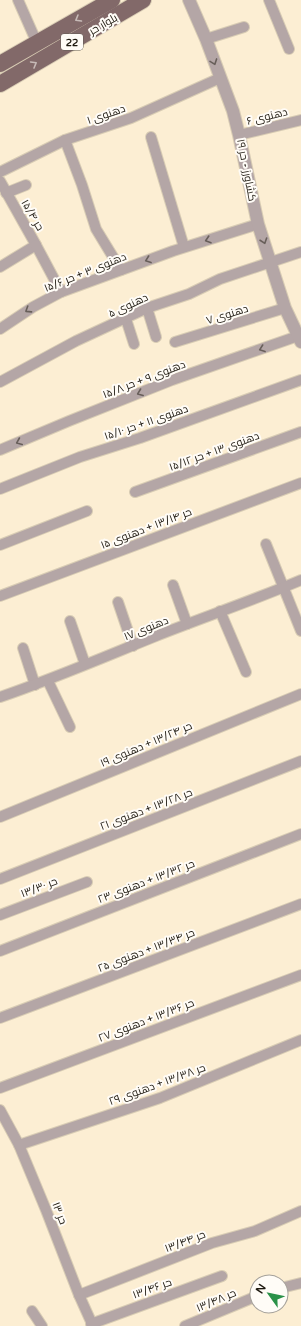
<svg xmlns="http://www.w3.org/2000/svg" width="301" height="1326" font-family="'Varela Round',Cairo,sans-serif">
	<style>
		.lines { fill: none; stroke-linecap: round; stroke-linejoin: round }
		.minor-casing { stroke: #d8ccb4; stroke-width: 12 }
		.tertiary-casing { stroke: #d8ccb4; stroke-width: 14 }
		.primary-casing { stroke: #d8ccb4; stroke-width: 18 }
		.minor { stroke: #b4a6a6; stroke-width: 10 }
		.tertiary { stroke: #b4a6a6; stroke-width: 12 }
		.primary { stroke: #826969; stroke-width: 16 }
		.oneway { stroke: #c7bab7 }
		.oneway2 { stroke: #685f5a }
		.labels { text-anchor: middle; stroke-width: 4; stroke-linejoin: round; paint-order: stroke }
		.shield { fill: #fffcf7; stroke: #615c55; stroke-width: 1 }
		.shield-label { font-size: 10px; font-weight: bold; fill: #1d180f }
		.street-label { font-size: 11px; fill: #1d180f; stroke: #fffcf7 }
	</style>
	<rect width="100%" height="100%" fill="#fceed3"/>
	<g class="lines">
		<g class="minor-casing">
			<g id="minor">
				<polyline points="18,0 37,43"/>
				<polyline points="269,0 289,49"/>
				<polyline points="206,39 244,27"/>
				<polyline points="239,135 301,120"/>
				<polyline points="151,137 184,247"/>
				<polyline points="65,140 82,185 96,229 121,270"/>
				<polyline points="0,172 65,140 131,118 220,78"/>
				<polyline points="0,181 36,245 0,267"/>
				<polyline points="6,193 26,185"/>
				<polyline points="36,245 61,292"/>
				<polyline points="147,308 156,337"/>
				<polyline points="126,319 134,344"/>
				<polyline points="0,329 33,307 61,292 173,251 258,224"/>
				<polyline points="175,342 285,308"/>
				<polyline points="0,382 76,341 147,308 189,294 220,279 301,252"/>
				<polyline points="0,450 69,421 172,380 301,335"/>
				<polyline points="0,489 80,457 140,438 301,380"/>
				<polyline points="135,492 301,432"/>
				<polyline points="266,544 301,631"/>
				<polyline points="0,545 87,511"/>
				<polyline points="173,585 187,624"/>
				<polyline points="0,596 301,483"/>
				<polyline points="118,602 133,646"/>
				<polyline points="220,611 246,672"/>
				<polyline points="70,621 85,664"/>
				<polyline points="23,648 35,685"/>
				<polyline points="48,681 70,727"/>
				<path d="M0,697C53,679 104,657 156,636C204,617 254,600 301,580"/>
				<polyline points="0,817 301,694"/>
				<polyline points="0,879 301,761"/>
				<polyline points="0,915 87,882"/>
				<polyline points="0,951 301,834"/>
				<polyline points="0,1018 301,904"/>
				<polyline points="0,1088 301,975"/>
				<polyline points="0,1110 19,1145 46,1210 79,1295 93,1326"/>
				<polyline points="19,1145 160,1098 301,1040"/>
				<polyline points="281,1288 301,1283"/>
				<polyline points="79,1295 212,1243 255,1231 301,1211"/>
				<polyline points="32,1311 42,1326"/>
				<polyline points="91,1324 222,1276"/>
				<polyline points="185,1326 257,1296"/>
			</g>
		</g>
		<g class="tertiary-casing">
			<polyline id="tertiary" points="189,0 206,39 233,111 239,135 258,224 285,308 301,342"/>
		</g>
		<g class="primary-casing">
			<g id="primary">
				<polyline points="0,64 112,0"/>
				<polyline points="0,84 143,0"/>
			</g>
		</g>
		<use href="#minor" class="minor"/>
		<use href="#tertiary" class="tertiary"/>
		<use href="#primary" class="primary"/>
	</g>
	<defs><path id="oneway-chevron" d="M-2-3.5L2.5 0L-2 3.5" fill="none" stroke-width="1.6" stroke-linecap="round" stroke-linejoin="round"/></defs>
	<g class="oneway">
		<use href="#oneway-chevron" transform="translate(78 19) rotate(150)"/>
		<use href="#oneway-chevron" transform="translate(34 64) rotate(-30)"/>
	</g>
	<g class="oneway2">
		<use href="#oneway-chevron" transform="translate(214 62) rotate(70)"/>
		<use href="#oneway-chevron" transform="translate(208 240) rotate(162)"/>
		<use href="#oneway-chevron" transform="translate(264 241) rotate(71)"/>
		<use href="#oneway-chevron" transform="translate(148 260) rotate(160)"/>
		<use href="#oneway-chevron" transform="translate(28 310) rotate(147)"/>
		<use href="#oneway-chevron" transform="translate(262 349) rotate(160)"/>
		<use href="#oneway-chevron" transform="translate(140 393) rotate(159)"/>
		<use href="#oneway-chevron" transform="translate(19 442) rotate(157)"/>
	</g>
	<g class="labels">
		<rect class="shield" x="61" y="34" width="22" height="16" rx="3"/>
		<g class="shield-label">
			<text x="72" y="46">22</text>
		</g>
		<g class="street-label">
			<text transform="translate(103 24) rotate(-30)" y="4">بلوار حر</text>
			<text transform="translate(106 114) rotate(-19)" y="4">دهنوی ۱</text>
			<text transform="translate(267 116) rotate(-14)" y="4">دهنوی ۶</text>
			<text transform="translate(247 170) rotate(79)" y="4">کشاورز - حر ۱۹</text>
			<text transform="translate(33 215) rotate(60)" y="4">حر ۱۵/۴</text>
			<text transform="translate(85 272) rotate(-22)" y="4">دهنوی ۳ + حر ۱۵/۶</text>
			<text transform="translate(128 305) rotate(-25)" y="4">دهنوی ۵</text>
			<text transform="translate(227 314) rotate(-17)" y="4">دهنوی ۷</text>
			<text transform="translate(144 379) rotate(-21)" y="4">دهنوی ۹ + حر ۱۵/۸</text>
			<text transform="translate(146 422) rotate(-19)" y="4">دهنوی ۱۱ + حر ۱۵/۱۰</text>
			<text transform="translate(214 451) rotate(-20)" y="4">دهنوی ۱۳ + حر ۱۵/۱۲</text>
			<text transform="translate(146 528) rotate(-21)" y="4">حر ۱۳/۱۴ + دهنوی ۱۵</text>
			<text transform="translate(146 628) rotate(-22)" y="4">دهنوی ۱۷</text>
			<text transform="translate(146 744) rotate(-23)" y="4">حر ۱۳/۲۴ + دهنوی ۱۹</text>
			<text transform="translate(146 809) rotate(-21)" y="4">حر ۱۳/۲۸ + دهنوی ۲۱</text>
			<text transform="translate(146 881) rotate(-21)" y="4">حر ۱۳/۳۲ + دهنوی ۲۳</text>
			<text transform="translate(39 887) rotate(-21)" y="4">حر ۱۳/۳۰</text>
			<text transform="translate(146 950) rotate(-21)" y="4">حر ۱۳/۳۴ + دهنوی ۲۵</text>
			<text transform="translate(146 1020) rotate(-21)" y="4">حر ۱۳/۳۶ + دهنوی ۲۷</text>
			<text transform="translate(157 1084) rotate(-20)" y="4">حر ۱۳/۳۸ + دهنوی ۲۹</text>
			<text transform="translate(60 1213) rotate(69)" y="4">حر ۱۳</text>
			<text transform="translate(185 1241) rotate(-21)" y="4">حر ۱۳/۴۴</text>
			<text transform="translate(152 1288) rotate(-20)" y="4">حر ۱۳/۴۶</text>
			<text transform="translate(216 1300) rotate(-23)" y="4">حر ۱۳/۴۸</text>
		</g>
	</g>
	<g transform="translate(269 1294) rotate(303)"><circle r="19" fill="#fffcf7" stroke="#a5a19a"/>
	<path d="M0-3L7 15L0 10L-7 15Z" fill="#2a9148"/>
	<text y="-6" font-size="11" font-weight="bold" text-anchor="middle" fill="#1d180f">N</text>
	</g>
</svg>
